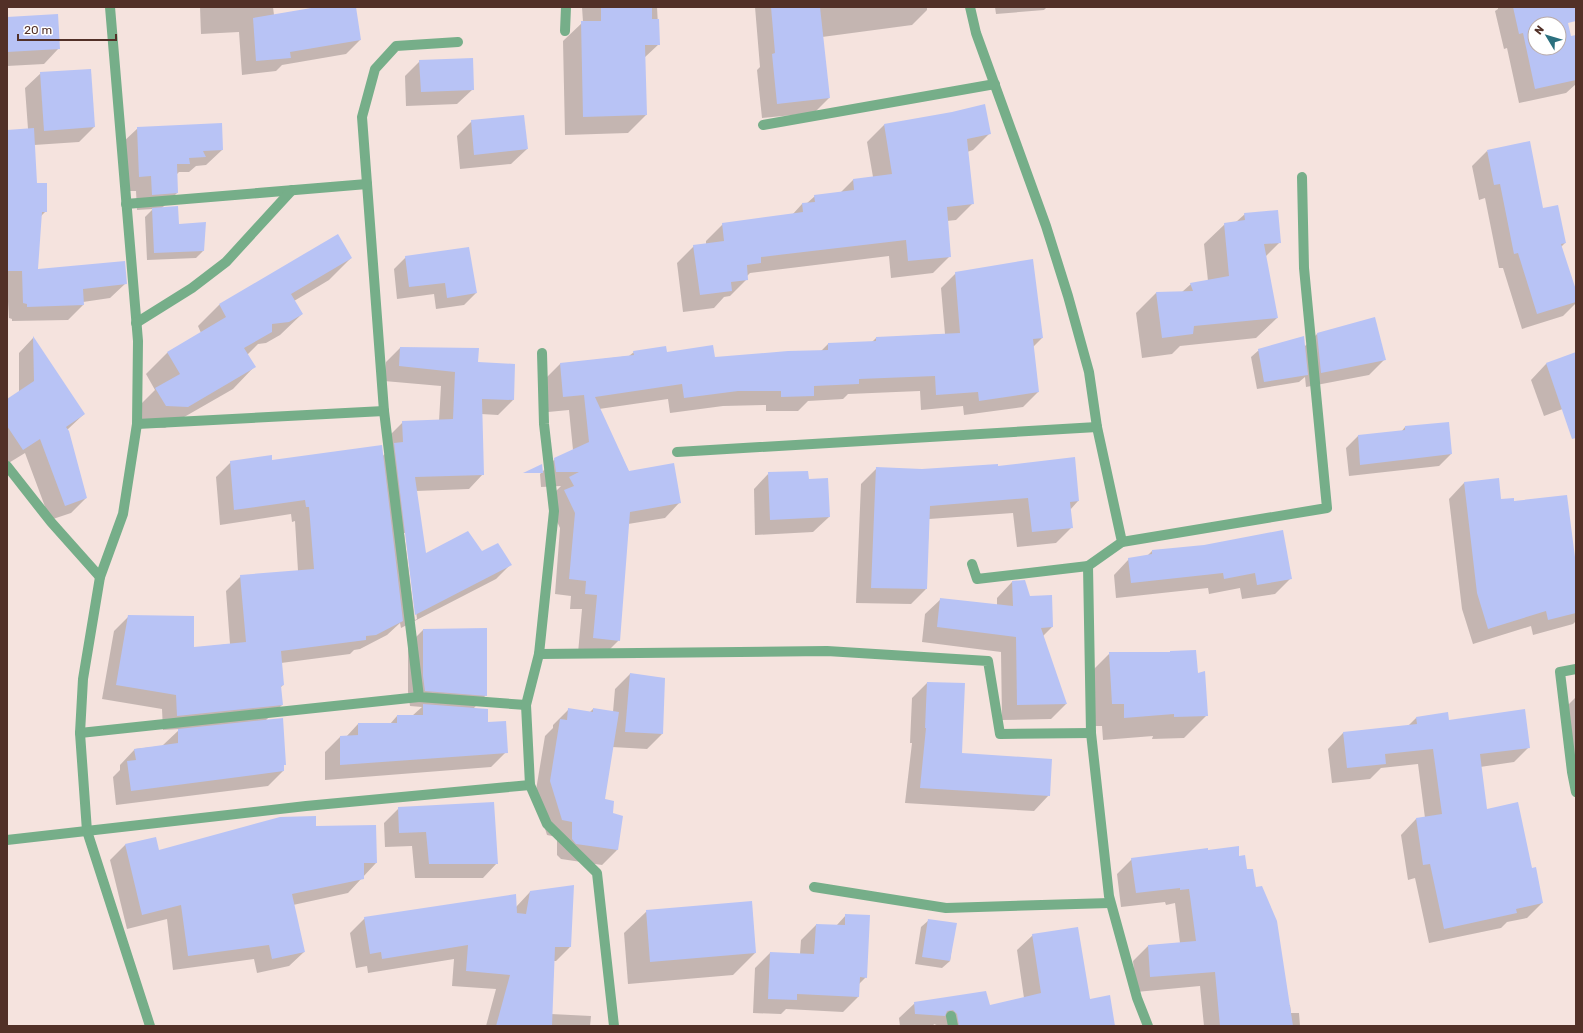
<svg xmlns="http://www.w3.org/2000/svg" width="1583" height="1033" font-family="Rubik,sans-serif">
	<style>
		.shadow { fill: #0003; fill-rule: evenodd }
		.building { fill: #b8c3f5; fill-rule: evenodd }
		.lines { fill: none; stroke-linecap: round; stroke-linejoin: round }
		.minor { stroke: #76ae89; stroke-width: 10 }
	</style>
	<rect width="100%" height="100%" fill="#f5e3de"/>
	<g class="shadow">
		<polygon points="200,7 273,7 274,15 323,7 355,7 360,40 346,54 282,65 276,71 242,75 239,32 201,34"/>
		<polygon points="582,7 657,7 659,44 644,58 646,115 628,133 565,135 563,41 583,22"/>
		<polygon points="755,7 927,7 927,10 912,25 822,37 829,98 814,113 762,118 757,70 760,67"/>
		<polygon points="995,7 1047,7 1044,10 996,14"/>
		<path d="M1498,7H1563L1570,37L1576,53V84L1566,93L1519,103L1507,48L1504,49L1495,11L1498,9ZM1535,24H1559V48H1535Z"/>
		<polygon points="7,18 59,48 44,64 7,66"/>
		<polygon points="420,61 473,89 457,104 406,106 405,76"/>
		<polygon points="41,73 94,127 79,142 34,145 36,184 46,211 40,217 37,270 126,283 110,298 83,302 83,305 68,320 12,321 12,319 9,318 7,286 7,131 28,129 25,88"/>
		<polygon points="472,121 527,149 511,164 460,169 457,136"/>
		<polygon points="884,125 990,133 973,150 967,152 973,203 956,220 947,221 950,256 933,273 891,278 889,256 750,273 747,276 747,279 730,296 724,297 714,308 683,312 677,263 694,246 706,245 706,241 723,224 792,215 802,204 806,204 815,196 840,193 853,180 873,177 867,142"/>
		<polygon points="138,128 222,150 206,165 196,166 189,172 179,172 176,175 177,193 161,209 203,251 196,258 147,260 145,217 153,209 137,210 136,191 124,191 122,143"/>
		<polygon points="1487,151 1543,209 1565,243 1561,247 1576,293 1576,303 1563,316 1522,329 1503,268 1499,268 1485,198 1479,200 1472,166"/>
		<polygon points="1245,214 1280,242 1265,257 1277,318 1256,338 1180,346 1172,354 1142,358 1136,313 1156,293 1182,292 1191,284 1208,281 1204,244 1225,224 1236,222"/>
		<polygon points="406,257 476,293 464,305 436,309 434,294 397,299 394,269"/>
		<polygon points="351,258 329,280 294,301 302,314 280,335 266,343 258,344 247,355 254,367 233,389 165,428 144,427 134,411 155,390 146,374 167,353 201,333 198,326 219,305"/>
		<polygon points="956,273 1042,338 1033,347 1038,392 1023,407 964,415 963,406 921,410 920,391 848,394 843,399 808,401 798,411 766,411 766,405 723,406 670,413 668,399 599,409 629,472 680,502 665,518 628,524 619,640 604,655 578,653 582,609 570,609 571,596 555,594 560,528 550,506 555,492 561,486 541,487 540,474 555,459 573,450 569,410 548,412 545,379 560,364 629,356 634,352 666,353 714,358 821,351 828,344 872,342 876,338 945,334 941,288"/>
		<polygon points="1317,334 1384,360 1369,375 1306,387 1305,377 1299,382 1257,389 1251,357 1259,350 1304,347"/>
		<polygon points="33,338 84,414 67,430 86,498 71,513 50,520 25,453 7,464 7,400 19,392 19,353"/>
		<path d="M400,348L477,363L514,365L513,400L498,415L481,414L483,474L469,489L416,491L425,555L482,553L511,564L496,579L401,628L400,623L387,635L360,649L354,650L350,654L281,663L283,685L280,688L282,705L265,721L285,764L283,766V771L268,786L116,805L113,777L120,770V765L135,749L162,746L180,729L163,730L162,709L102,699L114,631L129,616L193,648L230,644L226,591L241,576L298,571L295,521L292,522L291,514L220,525L216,477L231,462L382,457L388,450V437L403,422L439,421L441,386L384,381L386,362ZM404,533H406L417,619L415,620Z"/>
		<polygon points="1576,353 1576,404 1544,416 1531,380 1546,364"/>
		<polygon points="1405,427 1451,454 1439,466 1349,476 1346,448 1358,436 1401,432"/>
		<polygon points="997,467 1078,501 1070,510 1072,527 1056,543 1017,547 1013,513 929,519 926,589 911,604 856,603 861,484 877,468 922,470"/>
		<polygon points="769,473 808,480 829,517 813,532 755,535 754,489"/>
		<polygon points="1498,479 1500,500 1513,503 1576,574 1576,621 1573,624 1533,635 1531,626 1473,644 1462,609 1449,499 1464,483"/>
		<polygon points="1152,551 1290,579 1275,594 1242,599 1240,588 1209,594 1208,588 1116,598 1114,575 1129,559 1147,556"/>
		<polygon points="1012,582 1030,597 1052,627 1043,636 1066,704 1051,719 1002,720 1001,652 922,642 925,614 941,599 997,606 997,598"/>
		<polygon points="423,630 486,695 473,709 487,723 506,752 491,767 325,780 325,752 340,737 346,737 358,724 390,724 397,716 412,716 422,707 410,706 408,692 408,645"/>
		<polygon points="1170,652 1197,674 1207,715 1184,738 1152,739 1153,736 1103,740 1102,726 1090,726 1087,676 1110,653 1169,653"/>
		<polygon points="630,674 662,734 647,749 612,747 604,800 612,814 617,850 602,865 561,859 557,855 557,837 547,835 535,796 545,736 553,728 553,725 568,710 589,713 593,709 613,712 615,689"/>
		<polygon points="927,683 961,754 1049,795 1034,811 905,803 912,743 910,743 912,698"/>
		<polygon points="1576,697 1576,791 1563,710"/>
		<polygon points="1416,718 1448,721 1529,747 1514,762 1480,767 1486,811 1531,869 1542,903 1527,918 1507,922 1501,928 1429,943 1415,878 1408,880 1401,835 1416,819 1425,818 1418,764 1381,768 1370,779 1332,783 1328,749 1343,733 1408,726"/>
		<polygon points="399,808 497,863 483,878 415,878 412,846 385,847 384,823"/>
		<polygon points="375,826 376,863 348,893 293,905 304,952 289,966 257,973 254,959 173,970 167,919 127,929 110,860 125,845 155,838 158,852 315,827"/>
		<polygon points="1208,851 1238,857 1246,870 1255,888 1289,1005 1290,1005 1291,1013 1299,1013 1300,1026 1204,1026 1200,986 1136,992 1133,961 1148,946 1180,943 1175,903 1166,905 1165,902 1121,907 1117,874 1132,859"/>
		<polygon points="530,892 570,947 556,961 554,961 551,1014 591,1016 590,1026 486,1026 496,989 452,986 454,959 368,973 367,966 356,968 350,933 365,918 516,907"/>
		<polygon points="647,911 755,953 733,975 628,984 624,933"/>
		<polygon points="846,915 866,977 859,984 858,997 843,1012 786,1009 781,1014 753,1013 755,968 770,953 800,954 801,940 816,925 836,926"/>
		<polygon points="929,920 955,924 950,961 942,968 915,964 921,927"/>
		<polygon points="1033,935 1114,1026 939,1026 934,1024 933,1026 900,1026 899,1018 915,1003 989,1006 1024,998 1017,950"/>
	</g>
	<g class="building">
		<polygon points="317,7 356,7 361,40 290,52 291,58 256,61 253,18"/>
		<polygon points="601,7 652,7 652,19 659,19 660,45 645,45 647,115 583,117 581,21 601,21"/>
		<polygon points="771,7 820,7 830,98 777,104 772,54 775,53"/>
		<path d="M1513,7H1576V21L1568,23L1571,36L1576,35V80L1535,89L1523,33L1519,34ZM1535,24H1559V48H1535Z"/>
		<polygon points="58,14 60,49 7,52 7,17"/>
		<polygon points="473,58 474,90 421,92 419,60"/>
		<polygon points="91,69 95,127 44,131 40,72"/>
		<polygon points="985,104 991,134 967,139 974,204 947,207 951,257 908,261 906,240 761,257 761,263 747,265 748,280 731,282 732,291 700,295 693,245 724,241 722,223 803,212 802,203 815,202 814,195 854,190 853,179 892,174 884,124 952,112"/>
		<polygon points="524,115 528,149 474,155 471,120"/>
		<polygon points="222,123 223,150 203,151 206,157 189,158 190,164 177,164 178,193 152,195 151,176 139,177 137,127"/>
		<polygon points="34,128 37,183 47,183 47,212 42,212 38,269 125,261 127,284 83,289 84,305 27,307 27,304 23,303 22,271 7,271 7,130"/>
		<polygon points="1530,141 1543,208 1558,205 1566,243 1561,244 1576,290 1576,302 1537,314 1518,253 1514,254 1500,184 1494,185 1487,150"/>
		<polygon points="178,206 179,224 206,222 204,251 154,253 152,208"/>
		<polygon points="1278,210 1281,243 1264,244 1278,318 1194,326 1193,334 1162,338 1156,292 1193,291 1190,283 1229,276 1224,223 1245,220 1244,213"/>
		<polygon points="338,234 352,258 291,294 303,314 289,322 272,324 272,332 244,348 256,367 188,407 166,406 155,388 180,374 167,352 226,317 219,304"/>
		<polygon points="469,247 477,293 447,298 445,283 409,287 405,256"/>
		<polygon points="1033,259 1043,338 1033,339 1039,392 979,401 978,392 936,395 935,376 859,379 859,384 814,386 814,396 781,397 781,391 738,391 684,398 682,384 595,397 629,471 674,463 681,503 630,512 620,641 593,638 597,595 585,594 586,581 569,579 575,513 564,490 574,486 569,477 579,472 556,472 554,458 589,442 584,395 563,397 560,363 634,355 633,351 666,346 667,352 713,345 715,357 788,351 828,350 828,343 876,341 876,337 960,333 955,272"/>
		<polygon points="1375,317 1386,360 1321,373 1317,333"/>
		<polygon points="33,336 85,414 66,427 69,431 87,498 65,506 40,439 23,450 7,426 7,399 34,381"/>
		<polygon points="1304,336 1308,375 1264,382 1258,349"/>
		<polygon points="400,347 479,348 478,362 515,364 514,400 482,399 484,475 415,477 426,553 468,531 482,551 498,543 512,565 415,615 394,443 403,442 402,421 453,419 455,372 399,366"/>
		<polygon points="1576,352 1576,438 1572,439 1546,363"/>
		<polygon points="1449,422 1452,454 1360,465 1358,435 1405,430 1405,426"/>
		<polygon points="382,445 403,621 376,635 366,636 366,640 281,651 284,685 281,686 283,705 177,716 176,695 116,685 128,615 194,616 194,647 246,642 240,575 314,569 309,507 306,507 305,500 234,510 230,461 272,455 272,460"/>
		<polygon points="1075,457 1079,501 1070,502 1073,528 1032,532 1028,498 930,506 927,589 871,588 876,467 922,469 998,464 998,466"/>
		<polygon points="542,464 543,473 523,473"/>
		<polygon points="808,471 809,479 828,478 830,517 770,520 768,472"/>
		<polygon points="1499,478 1501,499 1514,498 1514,501 1567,495 1576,565 1576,613 1548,620 1546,611 1488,629 1477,593 1464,482"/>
		<polygon points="1283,530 1292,579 1257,585 1255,573 1224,579 1223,573 1131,583 1128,558 1152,554 1152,550 1204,545"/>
		<polygon points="1025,580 1030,596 1052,595 1053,627 1041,628 1067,704 1017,705 1016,637 937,627 940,598 1013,606 1012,581"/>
		<polygon points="487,628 487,696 425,691 423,676 423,629"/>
		<polygon points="1196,650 1198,673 1205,671 1208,716 1174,717 1174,714 1124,718 1124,704 1112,704 1109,652 1170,652 1170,651"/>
		<polygon points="630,673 665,678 663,734 625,732"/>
		<polygon points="927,682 965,683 962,753 1052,759 1050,796 920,788 926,728 925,728"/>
		<polygon points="423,704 488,709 488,722 506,721 508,753 340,765 340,736 358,735 358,723 397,723 397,715 423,715"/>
		<polygon points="568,708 593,712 593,708 619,712 605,799 614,801 613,813 623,816 618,850 576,844 572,839 572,822 562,820 550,781 560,719 567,720"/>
		<polygon points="1525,709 1530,748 1480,754 1487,809 1518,802 1532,868 1536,867 1543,903 1516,909 1517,913 1444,929 1430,864 1423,865 1416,818 1442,814 1433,749 1385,754 1386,764 1347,768 1343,732 1417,724 1416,717 1448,712 1449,720"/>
		<polygon points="283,718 286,765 284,765 284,771 131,791 127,761 136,760 134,749 178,743 178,729"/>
		<polygon points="494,802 498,864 429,864 426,832 399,833 398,807"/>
		<polygon points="316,816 316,826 376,825 377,863 364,863 364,879 292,894 305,952 272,959 269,945 188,956 181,905 142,915 125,844 156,837 159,850 280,817"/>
		<polygon points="1239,846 1239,856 1245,855 1247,869 1253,869 1256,887 1262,886 1277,921 1293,1026 1220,1026 1215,972 1150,977 1148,945 1196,941 1189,889 1180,890 1180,888 1136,893 1131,858 1208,848 1208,850"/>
		<polygon points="574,885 571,947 555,947 552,1026 496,1026 510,975 466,971 468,945 382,959 381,952 370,954 364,917 516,894 517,913 526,914 530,891"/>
		<polygon points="752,901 756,953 650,962 646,910"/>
		<polygon points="845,914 870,915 867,978 860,977 859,997 797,994 797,1000 768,999 770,952 814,954 816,924 845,925"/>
		<polygon points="928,919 957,923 950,961 922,957"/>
		<polygon points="1078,927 1090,999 1110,995 1115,1026 959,1026 957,1014 953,1010 947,1011 945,1016 915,1014 914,1002 986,991 990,1005 1041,993 1032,934"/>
	</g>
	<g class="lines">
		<g class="minor">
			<polyline points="110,7 138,341 137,424 123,514 100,577 83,679 80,733 87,831 150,1026"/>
			<polyline points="970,7 976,33 1046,226 1068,296 1089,372 1097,427 1122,542 1088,566 1091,733 1109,896 1137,998 1148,1026"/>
			<polyline points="565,31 566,7"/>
			<polyline points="458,42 396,46 375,69 362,117 384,411 419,697 526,705"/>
			<polyline points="763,125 995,84"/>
			<polyline points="126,204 367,184"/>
			<polyline points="136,323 192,288 226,262 292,190"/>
			<polyline points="137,424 384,411"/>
			<polyline points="677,452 1097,427"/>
			<polyline points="7,466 51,522 100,577"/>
			<polyline points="1122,542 1327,508 1304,268 1302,177"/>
			<polyline points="972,564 977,579 1088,566"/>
			<polyline points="539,654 554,511 544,424 542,353"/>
			<polyline points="1576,669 1560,672 1572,772 1576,792"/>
			<polyline points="80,733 419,697"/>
			<polyline points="7,840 306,806 530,785"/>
			<polyline points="814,887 946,908 1110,903"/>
			<polyline points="951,1016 953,1026"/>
			<polyline points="614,1026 597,873 547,824 530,785 526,705 539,654 827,651 988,661 1000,734 1091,733"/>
		</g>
	</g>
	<rect width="1583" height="1033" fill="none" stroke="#523027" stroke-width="16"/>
	<g transform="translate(1547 36) rotate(308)"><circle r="19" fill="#ffffff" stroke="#baaca9"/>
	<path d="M0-3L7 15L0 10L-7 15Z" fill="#2b707f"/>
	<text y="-6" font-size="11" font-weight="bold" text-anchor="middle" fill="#523027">N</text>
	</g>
	<path d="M18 34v6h98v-6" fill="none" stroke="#523027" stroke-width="2"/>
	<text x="24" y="34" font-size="12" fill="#523027" stroke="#ffffff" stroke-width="3" paint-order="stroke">20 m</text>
</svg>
